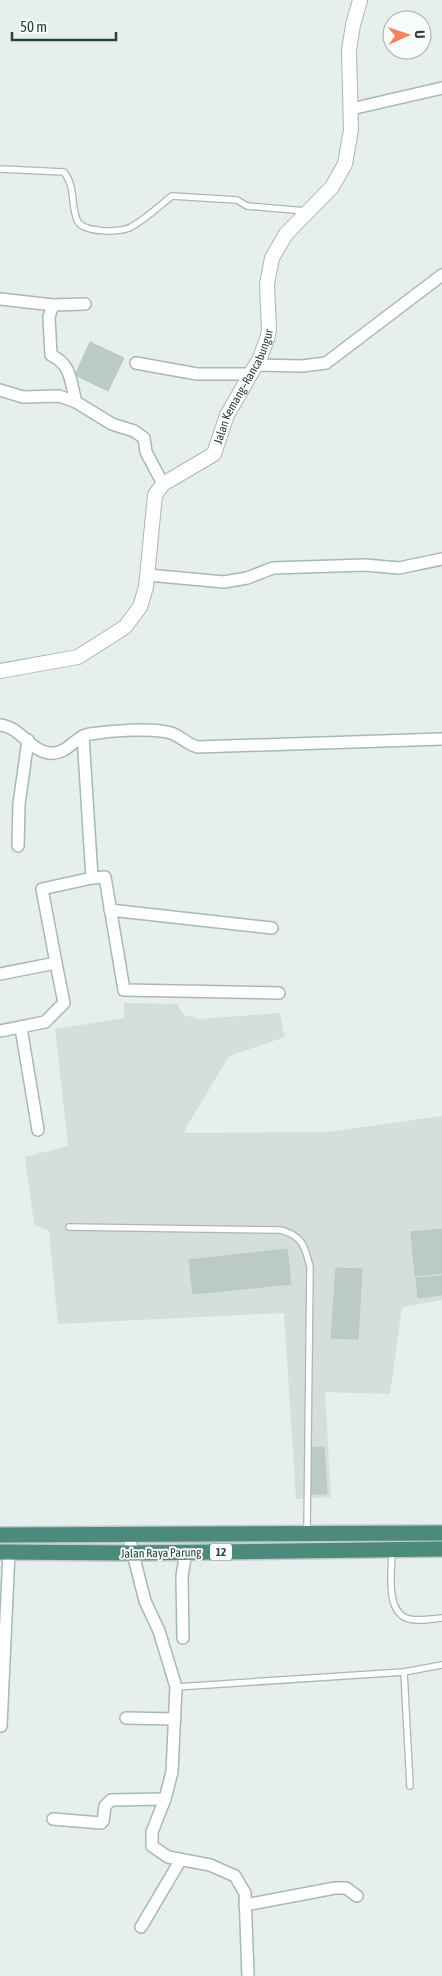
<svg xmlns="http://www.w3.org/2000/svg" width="442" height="1976" font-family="'Asap Condensed',sans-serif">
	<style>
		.built { fill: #d4dfda }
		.building { fill: #bbcac4; stroke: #b8c9c2 }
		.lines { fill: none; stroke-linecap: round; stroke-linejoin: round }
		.service-casing { stroke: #a8b8b2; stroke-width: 8 }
		.minor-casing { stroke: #a8b8b2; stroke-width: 14 }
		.tertiary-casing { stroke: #a8b8b2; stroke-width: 16 }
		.trunk-casing { stroke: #c2cac8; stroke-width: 18 }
		.service { stroke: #fff; stroke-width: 5.5 }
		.minor { stroke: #fff; stroke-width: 11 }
		.tertiary { stroke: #fff; stroke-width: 14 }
		.trunk { stroke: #4c8a7c; stroke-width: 15 }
		.labels { text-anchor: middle; stroke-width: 4; stroke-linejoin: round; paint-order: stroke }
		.shield { fill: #f7fbf9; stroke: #637a73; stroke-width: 1 }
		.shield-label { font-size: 11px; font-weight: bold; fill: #24423a }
		.street-label { font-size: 12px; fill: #24423a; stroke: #f7fbf9 }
	</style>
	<rect width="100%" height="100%" fill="#e6efeb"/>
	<polygon class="built" points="124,1003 177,1004 184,1015 199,1019 280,1013 285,1037 229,1056 183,1133 328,1132 442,1116 442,1300 402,1307 390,1394 325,1392 331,1497 296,1499 284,1313 58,1324 49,1231 34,1224 25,1157 68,1146 55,1029 124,1018"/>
	<g class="building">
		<polygon points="90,342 124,358 108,391 75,375"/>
		<polygon points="442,1229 442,1273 415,1276 411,1232"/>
		<polygon points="287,1249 291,1284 193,1294 189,1260"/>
		<polygon points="336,1268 362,1269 358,1339 331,1338"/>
		<polygon points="442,1276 442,1295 418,1298 416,1278"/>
		<polygon points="324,1447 327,1494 312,1494 310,1448"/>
	</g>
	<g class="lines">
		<g class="service-casing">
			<g id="service">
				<path d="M0,169L64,172C76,188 70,201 77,220C82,233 121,233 131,227C146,219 159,206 172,196L237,200L247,206L306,211"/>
				<path d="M69,1227L280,1230C302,1235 305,1246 310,1267L307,1532"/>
				<path d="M392,1551C392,1569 385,1609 406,1618C416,1622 431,1619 442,1618"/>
				<polyline points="404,1672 442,1665"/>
				<polyline points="176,1687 404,1672 410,1786"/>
			</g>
		</g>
		<g class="minor-casing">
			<g id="minor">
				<polyline points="351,109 442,88"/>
				<polyline points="0,299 53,305 85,304"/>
				<path d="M53,305L49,317L51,355C72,365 70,381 76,402"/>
				<polyline points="136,363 197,374 250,374"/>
				<polyline points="256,365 302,366 326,363 442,275"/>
				<polyline points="0,390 23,397 59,396 76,402 112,424 134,431 144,438 146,452 163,484"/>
				<polyline points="148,575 224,582 247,578 273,568 365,565 399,568 442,559"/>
				<path d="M0,725C22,728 29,750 49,753C68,755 73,737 90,734C110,731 152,727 171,733C181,736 187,745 198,747L442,739"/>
				<polyline points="18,846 19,804 28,740"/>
				<polyline points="92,878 105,877 124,990 279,993"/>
				<polyline points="110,910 272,928"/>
				<polyline points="0,974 56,963 42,889 92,878 83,736"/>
				<polyline points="21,1028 38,1130"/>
				<polyline points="0,1031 45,1022 64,1003 56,963"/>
				<polyline points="128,1534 145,1601 159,1631 176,1687 172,1772 165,1799 152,1832 152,1846 168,1857 210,1865 235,1876 245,1893 248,1976"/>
				<polyline points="183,1638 182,1576 186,1552"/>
				<polyline points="126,1718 175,1719"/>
				<polyline points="1,1726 9,1552"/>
				<polyline points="53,1819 101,1823 103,1821 105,1806 111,1800 165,1799"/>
				<polyline points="245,1905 335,1888 346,1888 357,1896"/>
				<polyline points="141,1927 180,1861"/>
			</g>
		</g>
		<g class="tertiary-casing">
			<g id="tertiary">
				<path id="s1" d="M0,671L78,657L125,627L140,607L146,587L155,495L163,484L214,454L227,415L260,358L267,339L269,330L267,284L272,258L286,234L332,187L345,164L351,130L349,50L353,25L360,0"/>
			</g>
		</g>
		<g class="trunk-casing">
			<g id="trunk">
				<polyline points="0,1535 442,1533"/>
				<polyline points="0,1552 134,1553 442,1549"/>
			</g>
		</g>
		<use href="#service" class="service"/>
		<use href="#minor" class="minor"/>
		<use href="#tertiary" class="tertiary"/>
		<use href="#trunk" class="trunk"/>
	</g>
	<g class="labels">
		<rect class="shield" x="210" y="1543.5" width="22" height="17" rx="4"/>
		<g class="shield-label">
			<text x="221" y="1556">12</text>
		</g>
		<g class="street-label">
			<text dy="4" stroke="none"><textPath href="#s1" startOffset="420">Jalan Kemang–Rancabungur</textPath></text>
			<text transform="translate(161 1553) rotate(-1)" y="4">Jalan Raya Parung</text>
		</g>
	</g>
	<g transform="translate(407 35) rotate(87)"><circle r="24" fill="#f7fbf9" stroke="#a3b1ad"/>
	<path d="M0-4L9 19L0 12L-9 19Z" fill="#f4845f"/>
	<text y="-8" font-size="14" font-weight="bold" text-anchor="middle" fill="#24423a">U</text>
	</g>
	<path d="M12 32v8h104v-8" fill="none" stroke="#24423a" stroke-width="2.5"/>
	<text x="20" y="32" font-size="15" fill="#24423a" stroke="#f7fbf9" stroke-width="4" paint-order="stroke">50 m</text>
</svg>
